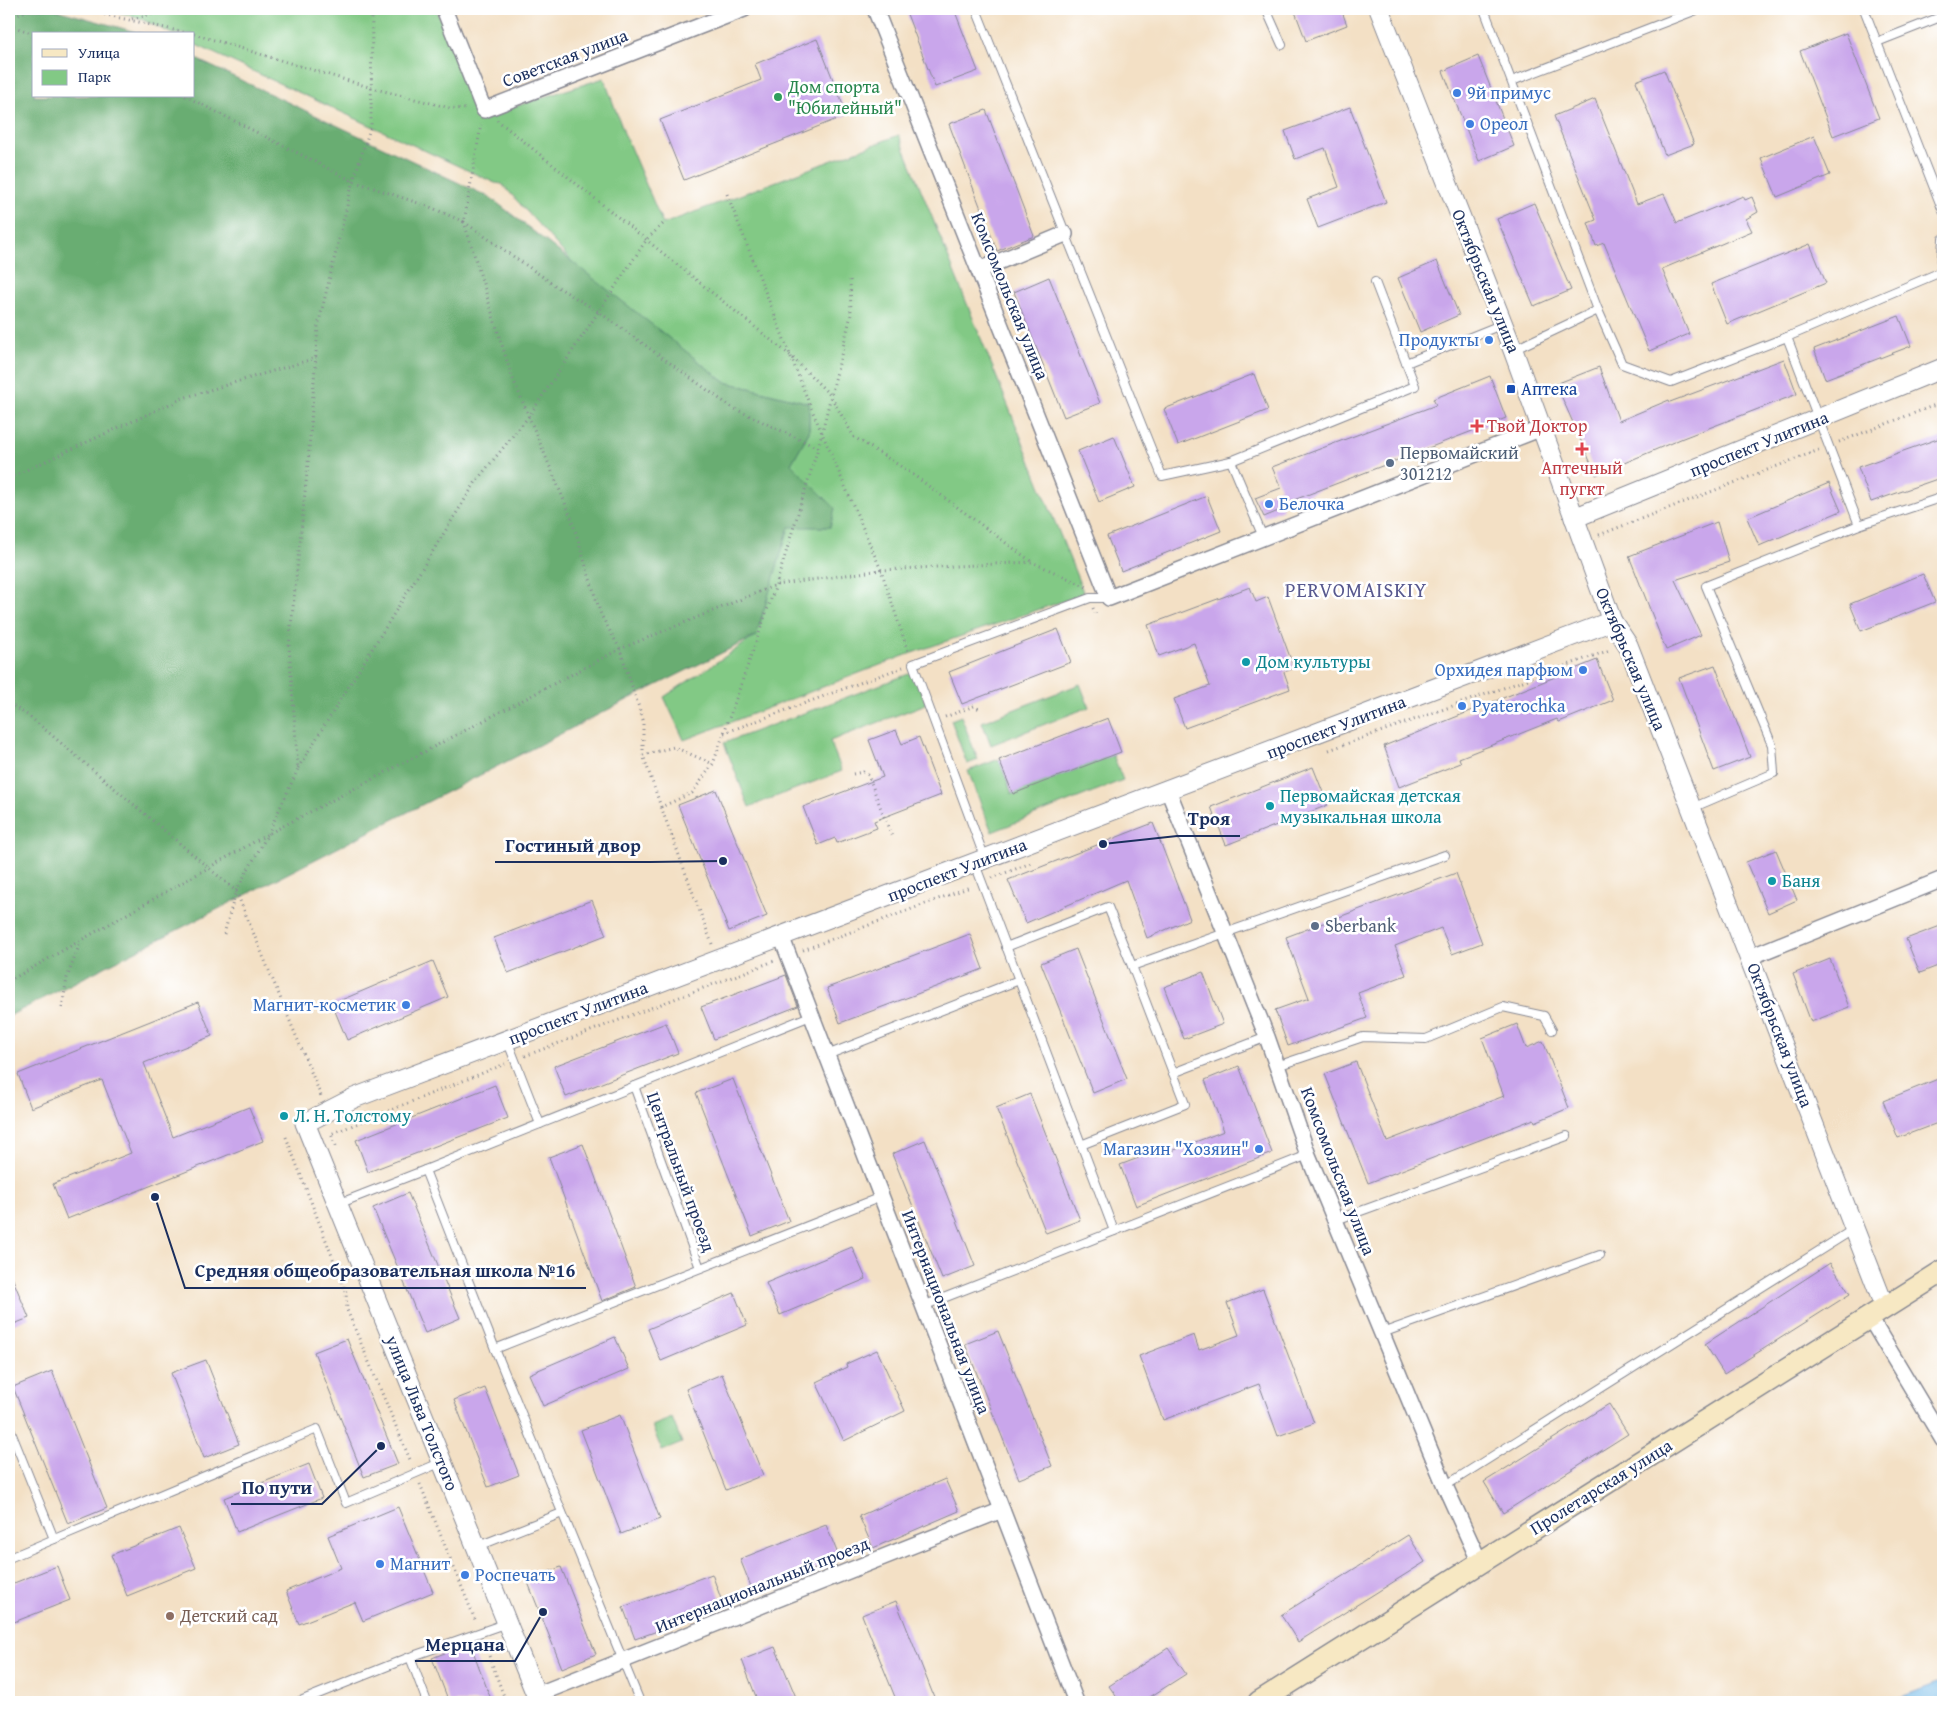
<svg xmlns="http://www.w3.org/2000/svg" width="1952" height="1711" font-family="'Gentium Book Plus',serif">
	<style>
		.green { fill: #82c985; stroke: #4e7c72 }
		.forest { fill: #69ad72; stroke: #426e68 }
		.water { fill: #6eb7e6; stroke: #4473a2 }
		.building { fill: #c9a6eb }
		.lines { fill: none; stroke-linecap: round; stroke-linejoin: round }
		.service-casing { stroke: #878892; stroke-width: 10 }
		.minor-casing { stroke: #878892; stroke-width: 18 }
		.tertiary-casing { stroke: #878892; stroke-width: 21 }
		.secondary-casing { stroke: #878892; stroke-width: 24 }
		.path { stroke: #878892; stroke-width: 3; stroke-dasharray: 1 4; stroke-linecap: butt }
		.service { stroke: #fff; stroke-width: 8 }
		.minor { stroke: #fff; stroke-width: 15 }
		.tertiary { stroke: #fff; stroke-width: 19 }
		.secondary { stroke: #f7e8c3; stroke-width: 21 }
		.shop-dot { fill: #3f7fe0; stroke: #fff; stroke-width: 2 }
		.leisure-dot { fill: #2e9e5b; stroke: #fff; stroke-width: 2 }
		.transit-dot { fill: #1a4fb4; stroke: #fff; stroke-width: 2 }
		.health-dot { fill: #e0444e; stroke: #fff; stroke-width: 2 }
		.service-dot { fill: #5c6f8a; stroke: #fff; stroke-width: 2 }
		.culture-dot { fill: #0f9aa8; stroke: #fff; stroke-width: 2 }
		.education-dot { fill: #8d6e63; stroke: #fff; stroke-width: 2 }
		.labels { text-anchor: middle; stroke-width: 5; stroke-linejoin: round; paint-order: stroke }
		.street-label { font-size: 18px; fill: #1b2f5e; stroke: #fff }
		.leisure-label { font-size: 18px; fill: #27864d; stroke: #fff; text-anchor: start }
		.shop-label { font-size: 18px; fill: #366cbe; stroke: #fff; text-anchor: start }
		.transit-label { font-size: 18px; fill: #164399; stroke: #fff; text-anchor: start }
		.health-label { font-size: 18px; fill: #be3a42; stroke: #fff; text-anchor: start }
		.service-label { font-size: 18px; fill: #4e5e75; stroke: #fff; text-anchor: start }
		.culture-label { font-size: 18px; fill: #0d838f; stroke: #fff; text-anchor: start }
		.education-label { font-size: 18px; fill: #785e54; stroke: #fff; text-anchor: start }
		.quarter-label { font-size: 20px; letter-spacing: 1px; fill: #58598f; stroke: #fff }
		.leader { fill: none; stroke: #1b2f5e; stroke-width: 2 }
		.callout-dot { fill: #1b2f5e; stroke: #fff; stroke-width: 2 }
		.callout-label { font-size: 19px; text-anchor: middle; font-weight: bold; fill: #1b2f5e; stroke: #fff; stroke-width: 5; stroke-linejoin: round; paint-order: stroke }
	</style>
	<rect width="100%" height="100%" fill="#fff"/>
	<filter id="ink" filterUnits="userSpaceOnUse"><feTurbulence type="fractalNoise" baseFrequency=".02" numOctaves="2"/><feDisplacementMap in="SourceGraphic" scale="10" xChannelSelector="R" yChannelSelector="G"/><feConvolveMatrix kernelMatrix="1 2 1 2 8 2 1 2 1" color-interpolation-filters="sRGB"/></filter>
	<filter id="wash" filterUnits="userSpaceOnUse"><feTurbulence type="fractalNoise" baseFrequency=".0096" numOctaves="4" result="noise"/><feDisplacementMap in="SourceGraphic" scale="20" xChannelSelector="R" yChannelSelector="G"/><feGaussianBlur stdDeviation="1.12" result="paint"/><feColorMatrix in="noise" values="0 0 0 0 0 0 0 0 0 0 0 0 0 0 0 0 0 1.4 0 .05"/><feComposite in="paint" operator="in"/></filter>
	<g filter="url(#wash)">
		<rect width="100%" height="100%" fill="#f3e0c5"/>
		<g class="green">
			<polygon points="106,9 436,9 482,117 604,78 624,133 663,224 899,135 1084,594 909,654 684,740 664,697 756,636 789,526 830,527 834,508 791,464 809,432 809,403 725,382 582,273 502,184 495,183 194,44 194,34 172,34 139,18"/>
			<polygon points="914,672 926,704 830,741 842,771 749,807 724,743"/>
			<polygon points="1080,684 1089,707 991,745 982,722"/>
			<polygon points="961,716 978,760 967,764 951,720"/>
			<polygon points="1113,755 1123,780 992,832 968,771 999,759 1012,794"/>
			<polygon points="672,1418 682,1443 662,1451 652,1426"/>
		</g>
		<polygon class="forest" points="9,9 53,9 143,34 34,34 34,96 194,96 194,58 491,198 725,382 809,403 809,432 791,464 835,508 830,527 789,527 756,636 627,700 9,1016"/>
		<polygon class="water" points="1943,1681 1943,1702 1888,1702"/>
		<g id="blocks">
			<g class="building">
				<polygon points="905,9 954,9 978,71 935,87"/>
				<polygon points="1294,9 1341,9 1347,25 1306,41"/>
				<polygon points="1846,33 1879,118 1833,136 1800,51"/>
				<polygon points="817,39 847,115 684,180 660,120 761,80 755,64"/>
				<polygon points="1478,56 1514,146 1479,161 1443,71"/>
				<polygon points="1664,70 1694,144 1665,155 1636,81"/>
				<polygon points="1595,99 1637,204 1664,194 1677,223 1743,196 1745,200 1752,197 1758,212 1746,219 1752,231 1662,269 1689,334 1649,351 1604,243 1596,246 1588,223 1596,220 1554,116"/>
				<polygon points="1350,107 1386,202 1318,228 1307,199 1339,187 1325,148 1295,159 1285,131"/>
				<polygon points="986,110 1034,236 997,251 949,124"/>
				<polygon points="1814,136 1830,175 1777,197 1761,158"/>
				<polygon points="1534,203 1571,290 1534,306 1497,219"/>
				<polygon points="1810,244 1826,283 1727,324 1711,284"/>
				<polygon points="1437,261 1459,315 1420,332 1398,278"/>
				<polygon points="1049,277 1100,403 1064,417 1014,292"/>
				<polygon points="1899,316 1911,346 1825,379 1814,349"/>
				<polygon points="1784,359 1797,394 1683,438 1596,475 1556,384 1599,367 1619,421 1669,400 1670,402"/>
				<polygon points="1254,374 1268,410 1178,445 1164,409"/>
				<polygon points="1490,376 1506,418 1281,505 1283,509 1264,517 1255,498 1281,488 1272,467 1436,405 1433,399"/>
				<polygon points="1114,436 1135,487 1099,502 1078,451"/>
				<polygon points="1943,437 1943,477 1871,502 1858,467"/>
				<polygon points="1829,483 1841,511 1759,546 1747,518"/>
				<polygon points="1207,496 1221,531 1121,571 1107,536"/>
				<polygon points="1717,522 1729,562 1675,580 1701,635 1666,650 1629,556"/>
				<polygon points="1923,574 1935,602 1861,631 1850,604"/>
				<polygon points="1250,587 1256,602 1268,597 1294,668 1284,672 1290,689 1185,728 1174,699 1210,686 1194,643 1159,656 1148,625"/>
				<polygon points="1058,629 1071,662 962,704 949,672"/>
				<polygon points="1597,660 1613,700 1559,722 1557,719 1459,758 1461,763 1399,787 1384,746"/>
				<polygon points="1715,665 1750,757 1714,771 1679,678"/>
				<polygon points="1108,718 1121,752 1013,794 999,760"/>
				<polygon points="896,730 902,744 919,737 941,795 874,821 877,828 837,843 835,838 818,845 803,807 883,777 869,740"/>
				<polygon points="1313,767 1328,805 1226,845 1211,807"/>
				<polygon points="716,790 767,916 729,931 678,805"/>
				<polygon points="1153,823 1190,919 1147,938 1126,880 1026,923 1008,880"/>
				<polygon points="1776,850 1797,900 1768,913 1746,862"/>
				<polygon points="1456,873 1482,943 1452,954 1441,928 1395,946 1406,975 1358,993 1367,1018 1288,1046 1275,1010 1309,998 1286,937"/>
				<polygon points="592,900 606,935 508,973 494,938"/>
				<polygon points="1943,925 1943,964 1920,973 1906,939"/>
				<polygon points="970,934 983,969 840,1023 827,988"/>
				<polygon points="1076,949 1127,1079 1093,1093 1041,963"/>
				<polygon points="1830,959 1849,1007 1811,1022 1793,974"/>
				<polygon points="433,961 448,997 347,1040 332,1004"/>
				<polygon points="1203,972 1223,1024 1184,1039 1164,987"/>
				<polygon points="786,975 798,1006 714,1039 701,1007"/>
				<polygon points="198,1002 212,1036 144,1063 173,1137 249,1107 263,1141 67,1219 53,1184 131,1153 102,1080 31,1108 18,1074"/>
				<polygon points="666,1023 678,1053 566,1097 554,1066"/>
				<polygon points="1517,1024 1526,1048 1543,1041 1569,1108 1535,1122 1534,1119 1368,1183 1325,1074 1356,1062 1387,1141 1504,1096 1482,1038"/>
				<polygon points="1239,1066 1272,1153 1136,1206 1120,1165 1154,1152 1156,1157 1224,1131 1205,1080"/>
				<polygon points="1943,1077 1943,1121 1898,1138 1883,1101"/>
				<polygon points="733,1079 789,1221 752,1236 696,1093"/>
				<polygon points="495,1085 508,1118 368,1172 356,1140"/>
				<polygon points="1030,1094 1080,1220 1046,1233 996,1108"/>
				<polygon points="925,1140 975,1266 942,1279 892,1154"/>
				<polygon points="583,1144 636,1287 602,1301 549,1157"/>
				<polygon points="408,1193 460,1318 425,1333 373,1208"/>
				<polygon points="852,1247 866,1279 780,1315 766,1283"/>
				<polygon points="1830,1263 1850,1294 1724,1374 1705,1344"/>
				<polygon points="9,1270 29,1318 9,1326"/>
				<polygon points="1263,1289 1314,1423 1278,1436 1259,1384 1163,1420 1139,1356 1194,1335 1199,1350 1239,1335 1227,1303"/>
				<polygon points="734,1293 747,1325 661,1361 648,1329"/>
				<polygon points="998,1331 1052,1466 1019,1479 965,1344"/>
				<polygon points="615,1337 629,1369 543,1406 529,1374"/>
				<polygon points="347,1339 398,1464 364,1477 314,1352"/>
				<polygon points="877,1350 905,1411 844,1441 816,1382 847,1367 846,1364"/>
				<polygon points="206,1360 239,1444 204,1458 171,1373"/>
				<polygon points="52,1371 107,1508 68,1524 13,1387"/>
				<polygon points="722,1374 763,1475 726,1490 686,1389"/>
				<polygon points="485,1388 519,1475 488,1487 454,1400"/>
				<polygon points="1609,1404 1628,1434 1503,1513 1484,1482"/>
				<polygon points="620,1415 660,1519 621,1534 581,1430"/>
				<polygon points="309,1464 322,1498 237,1532 224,1498"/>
				<polygon points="945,1479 959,1511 873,1548 859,1516"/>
				<polygon points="398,1507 433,1592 363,1621 355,1602 299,1624 286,1591 341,1568 328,1536"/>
				<polygon points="826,1525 840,1559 754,1594 740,1559"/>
				<polygon points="179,1528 196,1568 127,1596 111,1555"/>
				<polygon points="1408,1535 1425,1562 1298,1642 1281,1615"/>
				<polygon points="57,1566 70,1600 9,1624 9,1585"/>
				<polygon points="561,1567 596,1654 562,1668 527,1580"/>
				<polygon points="712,1574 724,1607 635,1639 623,1607"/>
				<polygon points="896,1601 936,1702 897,1702 862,1615"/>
				<polygon points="470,1643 492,1702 449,1702 432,1658"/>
				<polygon points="775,1647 798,1702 758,1702 742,1660"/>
				<polygon points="1168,1648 1186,1674 1142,1702 1120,1702 1109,1686"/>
			</g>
		</g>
	</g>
	<g filter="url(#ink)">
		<use href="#blocks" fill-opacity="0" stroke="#878892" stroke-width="1"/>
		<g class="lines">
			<g class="service-casing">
				<g id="service">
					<polyline points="976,9 1162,476 1231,461 1263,537"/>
					<polyline points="1266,9 1282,45"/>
					<polyline points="1484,9 1598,310 1622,364 1671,382 1787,337 1941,272 1943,239"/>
					<polyline points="1864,9 1943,211"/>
					<polyline points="1877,42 1943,16"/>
					<polyline points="1512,81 1699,9"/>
					<polyline points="1375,282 1406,363"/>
					<polyline points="1787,337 1859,525"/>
					<polyline points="1513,350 1598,310"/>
					<polyline points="1231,461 1415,386 1406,363 1503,324"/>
					<polyline points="1692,808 1774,773 1772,745 1706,586 1859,525 1943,497"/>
					<polyline points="985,859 913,664 1090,598 1109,598"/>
					<polyline points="975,864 1114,1231"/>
					<polyline points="1006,947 1108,907 1132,966"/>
					<polyline points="507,1040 540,1124"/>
					<polyline points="827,1055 1019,980"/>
					<polyline points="1277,1066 1363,1037 1426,1039 1503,1007 1544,1016 1552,1030"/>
					<polyline points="1173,1073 1267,1037"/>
					<polyline points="634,1086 700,1268"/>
					<polyline points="1081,1145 1185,1104 1132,966 1445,855"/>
					<polyline points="338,1204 425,1170"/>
					<polyline points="1336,1220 1567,1136"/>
					<polyline points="923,1306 1308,1155"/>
					<polyline points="1382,1333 1600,1255"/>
					<polyline points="495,1349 881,1197"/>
					<polyline points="9,1427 54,1539"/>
					<polyline points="1445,1486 1854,1229"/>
					<polyline points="476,1547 562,1513"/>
					<polyline points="9,1558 317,1429 346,1503 442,1462"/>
					<polyline points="410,1657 427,1702"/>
					<polyline points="298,1702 410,1657 507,1623"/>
					<polyline points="640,1702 495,1349 425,1170 813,1015"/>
				</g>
			</g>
			<g class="minor-casing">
				<g id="minor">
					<polyline points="444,9 484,110 744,9"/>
					<polyline points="875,9 1109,598 1542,428"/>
					<polyline points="979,270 1065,234"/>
					<polyline points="1168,790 1267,1037 1308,1155 1445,1486 1480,1563"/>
					<polyline points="781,936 1076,1702"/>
					<polyline points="1750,957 1943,879"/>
					<polyline points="1870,1318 1943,1440"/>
					<polyline points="536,1695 1002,1510"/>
				</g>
			</g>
			<g class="tertiary-casing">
				<g id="tertiary">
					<polyline points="1379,9 1513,350 1612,621 1628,645 1885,1308"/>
					<polyline points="1574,518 1943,368"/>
					<polyline points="539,1702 305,1123 354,1098 1612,621"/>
				</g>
			</g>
			<g class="secondary-casing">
				<polyline id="secondary" points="1259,1702 1943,1271"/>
			</g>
			<g class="path">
				<polyline points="80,9 192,34"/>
				<polyline points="9,17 32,9"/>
				<polyline points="132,19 170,9"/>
				<polyline points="9,25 34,34"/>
				<polyline points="194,34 372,88 450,108 468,109"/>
				<polyline points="185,96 353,181 430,207 464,222 481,125"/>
				<polyline points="497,120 791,356 830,395 854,437 908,471 1032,562"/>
				<polyline points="727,194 809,403 881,570 909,654"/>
				<polyline points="1839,442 1943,402"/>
				<polyline points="9,478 183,398 316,358"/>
				<polyline points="1599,535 1819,450"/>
				<polyline points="1093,608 1097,617"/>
				<polyline points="9,704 29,716 236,891 321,1096"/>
				<polyline points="945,717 974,706 981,710"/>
				<polyline points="724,733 903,667"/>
				<polyline points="1329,750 1610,650"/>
				<polyline points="643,755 674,747 713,764"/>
				<polyline points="298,768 477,480 529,416 647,239 663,224"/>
				<polyline points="853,774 863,772 868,775 892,837"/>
				<polyline points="661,807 643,755 643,720 620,649 601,615 571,517 511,374 464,222 556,286 599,312 731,407 818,448"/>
				<polyline points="992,878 1031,863"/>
				<polyline points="224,934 236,891 268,834 298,769 289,646 308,463 318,326 353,181 371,126 372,9"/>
				<polyline points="712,944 661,807 692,793 713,764 776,585 818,448 851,315 850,278"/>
				<polyline points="803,950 970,887"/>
				<polyline points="9,981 268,834 620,649 776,585 881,570 1032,562 1087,587"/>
				<polyline points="62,1008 67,978 80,943"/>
				<polyline points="525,1056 774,961"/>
				<polyline points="286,1137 346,1292 347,1310 411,1462"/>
				<polyline points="336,1146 331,1134 505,1064"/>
				<polyline points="420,1484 476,1622"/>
				<polyline points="484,1642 506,1702"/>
			</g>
			<use href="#service" class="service"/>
			<use href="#minor" class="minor"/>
			<use href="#tertiary" class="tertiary"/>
			<use href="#secondary" class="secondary"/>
		</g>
	</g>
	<g class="shop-dot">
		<circle cx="1457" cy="93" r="5"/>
		<circle cx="1470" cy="124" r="5"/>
		<circle cx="1489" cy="340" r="5"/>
		<circle cx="1269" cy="504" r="5"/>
		<circle cx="1583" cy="670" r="5"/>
		<circle cx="1462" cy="706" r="5"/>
		<circle cx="406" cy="1005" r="5"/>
		<circle cx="1259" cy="1149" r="5"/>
		<circle cx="380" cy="1564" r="5"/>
		<circle cx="465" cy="1575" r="5"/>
	</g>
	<circle class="leisure-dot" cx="778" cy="97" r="5"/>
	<rect class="transit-dot" x="1506" y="384" width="10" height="10" rx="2.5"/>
	<g class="health-dot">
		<path d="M1474.5 418.5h5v5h5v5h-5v5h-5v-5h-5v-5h5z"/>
		<path d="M1579.5 441.5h5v5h5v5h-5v5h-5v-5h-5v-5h5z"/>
	</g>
	<g class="service-dot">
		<circle cx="1390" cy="463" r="5"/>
		<circle cx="1315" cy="926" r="5"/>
	</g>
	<g class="culture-dot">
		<circle cx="1246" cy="662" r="5"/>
		<circle cx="1270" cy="806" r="5"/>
		<circle cx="1772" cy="881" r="5"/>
		<circle cx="284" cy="1116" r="5"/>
	</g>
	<circle class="education-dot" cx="170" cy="1616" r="5"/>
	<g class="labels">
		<g class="street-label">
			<text transform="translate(565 58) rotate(-21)" y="6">Советская улица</text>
			<text transform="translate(1486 281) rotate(68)" y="6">Октябрьская улица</text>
			<text transform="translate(1010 296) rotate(68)" y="6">Комсомольская улица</text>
			<text transform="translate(1759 444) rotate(-22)" y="6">проспект Улитина</text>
			<text transform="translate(1631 659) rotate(67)" y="6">Октябрьская улица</text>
			<text transform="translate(1336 727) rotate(-21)" y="6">проспект Улитина</text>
			<text transform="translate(957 870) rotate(-21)" y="6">проспект Улитина</text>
			<text transform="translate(578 1013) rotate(-21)" y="6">проспект Улитина</text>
			<text transform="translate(1780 1035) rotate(69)" y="6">Октябрьская улица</text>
			<text transform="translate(1338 1171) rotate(69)" y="6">Комсомольская улица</text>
			<text transform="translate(681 1172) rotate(70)" y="6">Центральный проезд</text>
			<text transform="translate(946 1312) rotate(69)" y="6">Интернациональная улица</text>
			<text transform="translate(422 1413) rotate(68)" y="6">улица Льва Толстого</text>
			<text transform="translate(1601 1487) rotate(-32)" y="6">Пролетарская улица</text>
			<text transform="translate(762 1585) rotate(-22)" y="6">Интернациональный проезд</text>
		</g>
		<g class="leisure-label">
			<text x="788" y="93">Дом спорта<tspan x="788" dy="21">"Юбилейный"</tspan></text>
		</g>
		<g class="shop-label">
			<text x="1467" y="99">9й примус</text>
			<text x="1480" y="130">Ореол</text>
			<text x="1479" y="346" text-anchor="end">Продукты</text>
			<text x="1279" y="510">Белочка</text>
			<text x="1573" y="676" text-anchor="end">Орхидея парфюм</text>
			<text x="1472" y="712">Pyaterochka</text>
			<text x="396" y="1011" text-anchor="end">Магнит-косметик</text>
			<text x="1249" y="1155" text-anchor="end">Магазин "Хозяин"</text>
			<text x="390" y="1570">Магнит</text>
			<text x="475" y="1581">Роспечать</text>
		</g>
		<g class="transit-label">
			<text x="1521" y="395">Аптека</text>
		</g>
		<g class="health-label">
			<text x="1487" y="432">Твой Доктор</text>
			<text x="1582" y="474" text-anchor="middle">Аптечный<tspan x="1582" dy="21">пугкт</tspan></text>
		</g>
		<g class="service-label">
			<text x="1400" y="459">Первомайский<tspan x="1400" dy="21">301212</tspan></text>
			<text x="1325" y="932">Sberbank</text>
		</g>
		<g class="culture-label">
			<text x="1256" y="668">Дом культуры</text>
			<text x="1280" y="802">Первомайская детская<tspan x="1280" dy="21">музыкальная школа</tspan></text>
			<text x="1782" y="887">Баня</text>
			<text x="294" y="1122">Л. Н. Толстому</text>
		</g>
		<g class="education-label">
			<text x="180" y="1622">Детский сад</text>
		</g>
		<g class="quarter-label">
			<text x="1356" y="597">PERVOMAISKIY</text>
		</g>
	</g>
	<path class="leader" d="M1103 844L1177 836H1240M723 861L650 862H495M155 1197L185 1288H586M381 1446L322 1504H231M543 1612L515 1661H415"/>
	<g class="callout-dot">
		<circle cx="1103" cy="844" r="5"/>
		<circle cx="723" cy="861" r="5"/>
		<circle cx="155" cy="1197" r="5"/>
		<circle cx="381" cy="1446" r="5"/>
		<circle cx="543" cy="1612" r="5"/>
	</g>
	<g class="callout-label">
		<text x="1209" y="825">Троя</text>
		<text x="573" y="852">Гостиный двор</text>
		<text x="385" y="1277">Средняя общеобразовательная школа №16</text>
		<text x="277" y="1494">По пути</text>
		<text x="465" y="1651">Мерцана</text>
	</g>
	<rect width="1952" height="1711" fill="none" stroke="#fff" stroke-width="30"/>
	<rect x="32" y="32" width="162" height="65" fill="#ffffff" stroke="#a4acbf"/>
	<rect x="42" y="49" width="25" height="8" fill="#f7e8c3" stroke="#a4acbf"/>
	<text x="78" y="58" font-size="15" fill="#1b2f5e">Улица</text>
	<rect x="42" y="70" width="25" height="15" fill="#82c985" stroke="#a4acbf"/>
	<text x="78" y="82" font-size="15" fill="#1b2f5e">Парк</text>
</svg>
